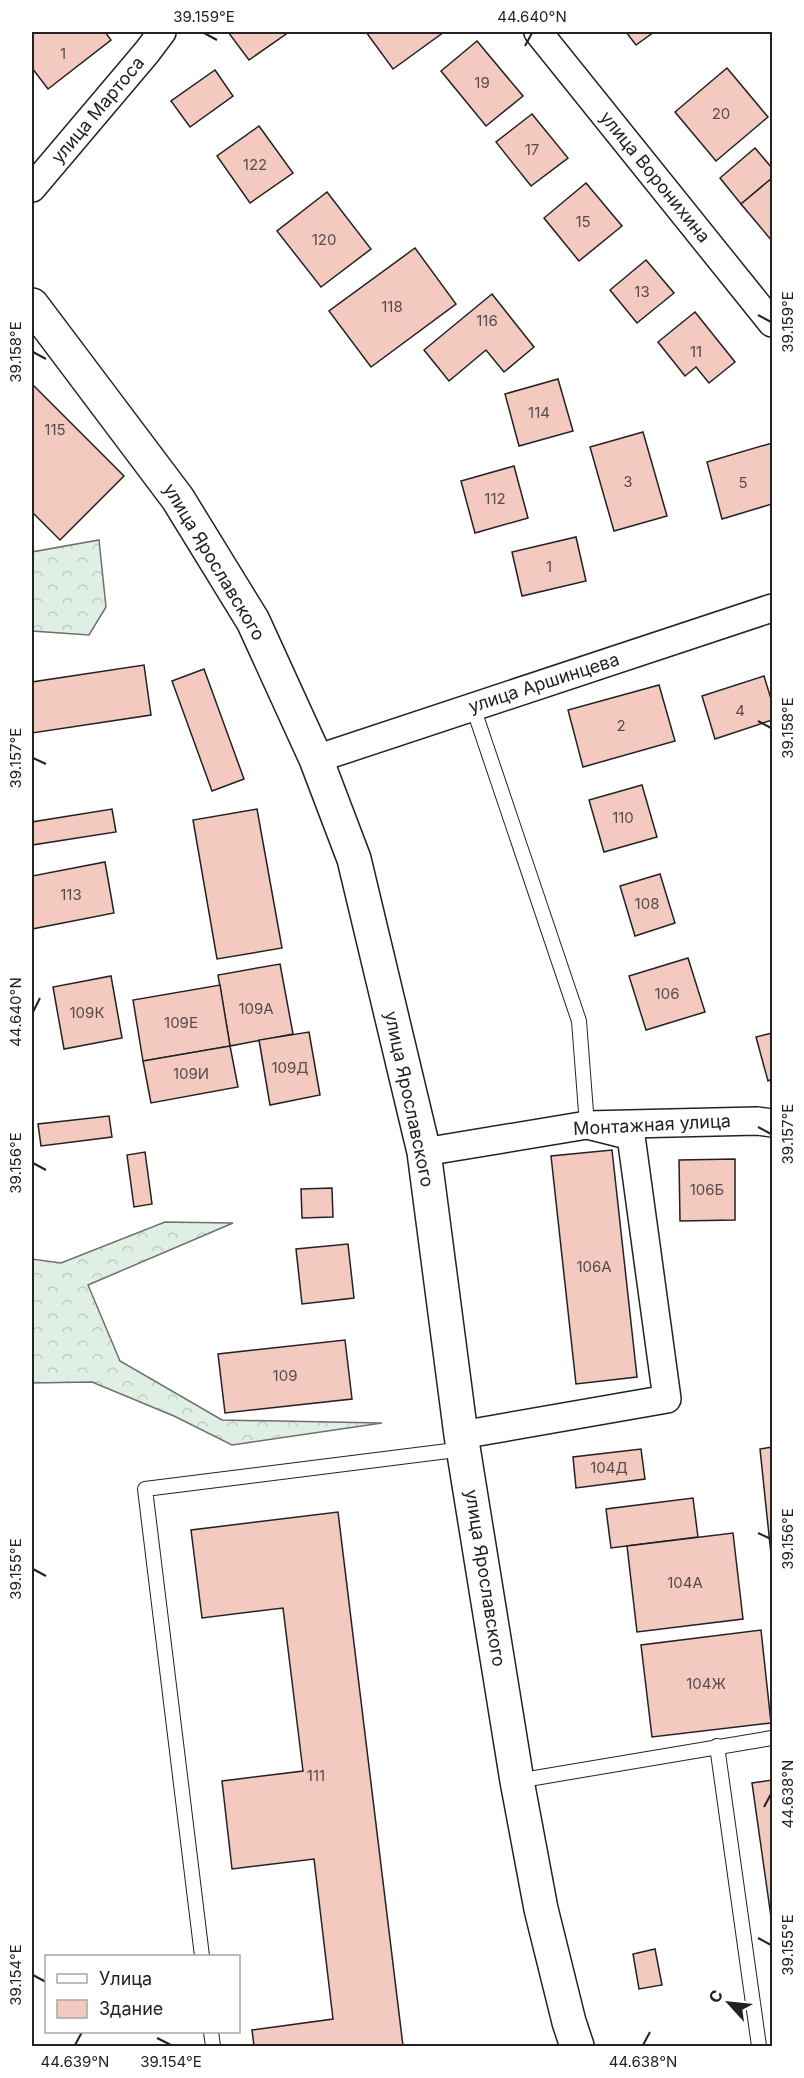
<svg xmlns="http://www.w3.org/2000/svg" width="804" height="2078" font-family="Inter,sans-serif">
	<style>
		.forest { fill: url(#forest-crowns); stroke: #6f6f6f; stroke-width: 1.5 }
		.building { fill: #f3c9c0; stroke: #222; stroke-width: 1.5 }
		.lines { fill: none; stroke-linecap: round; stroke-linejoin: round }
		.lane-casing { stroke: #222; stroke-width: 16 }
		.street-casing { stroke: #222; stroke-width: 30 }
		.secondary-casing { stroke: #222; stroke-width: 36 }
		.lane { stroke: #fff; stroke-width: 14 }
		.street { stroke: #fff; stroke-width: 27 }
		.secondary { stroke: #fff; stroke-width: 33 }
		.ticks { fill: none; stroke: #222; stroke-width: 2 }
		.labels { text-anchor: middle; stroke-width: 4.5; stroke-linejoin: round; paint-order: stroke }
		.number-label { font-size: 15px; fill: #564c4a }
		.street-label { font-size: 18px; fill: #222; stroke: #fff }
		.neatline { fill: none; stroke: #222; stroke-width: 2 }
		.ticks-label { font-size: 15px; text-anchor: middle; fill: #222 }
	</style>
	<defs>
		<pattern id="forest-crowns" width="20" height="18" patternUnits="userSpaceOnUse" patternTransform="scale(1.5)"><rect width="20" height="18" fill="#e0efe3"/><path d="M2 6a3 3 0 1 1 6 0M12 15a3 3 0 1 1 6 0" fill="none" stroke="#c0cdc2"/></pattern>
	</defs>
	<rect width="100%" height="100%" fill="#fff"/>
	<g class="forest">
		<polygon points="99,540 106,607 89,635 32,631 32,552"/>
		<polygon points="165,1222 233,1223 88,1285 120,1361 222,1420 382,1423 232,1445 174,1416 92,1382 32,1383 32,1259 61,1263"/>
	</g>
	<g class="building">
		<polygon points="32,32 105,32 111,40 48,89 32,68"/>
		<polygon points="228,32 289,32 249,60"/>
		<polygon points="366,32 444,32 393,69"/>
		<polygon points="626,32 654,32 636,45"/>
		<polygon points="477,41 523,96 486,126 441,71"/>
		<polygon points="727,68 768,117 716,161 675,112"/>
		<polygon points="215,70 233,96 190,127 171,101"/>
		<polygon points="532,114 568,158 531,186 496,142"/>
		<polygon points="259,126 293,173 250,203 217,156"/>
		<polygon points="755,148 772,168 772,178 741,204 720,178"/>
		<polygon points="772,178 772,241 741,204"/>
		<polygon points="586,183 622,226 579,261 544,218"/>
		<polygon points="327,192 371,249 321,287 277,231"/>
		<polygon points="415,248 456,304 371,367 329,311"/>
		<polygon points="646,260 674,293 637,323 610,290"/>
		<polygon points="492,294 534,347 504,372 486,350 449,381 424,350"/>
		<polygon points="695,312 735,362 709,383 696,367 685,376 658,342"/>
		<polygon points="558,379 573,431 519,446 505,394"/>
		<polygon points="32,384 124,476 60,540 32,512"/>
		<polygon points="643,432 667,516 614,531 590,447"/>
		<polygon points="772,443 772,504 722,519 707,462"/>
		<polygon points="514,466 528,518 475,533 461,481"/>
		<polygon points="576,537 586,581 522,596 512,552"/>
		<polygon points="144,665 151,715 32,733 32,682"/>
		<polygon points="204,669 244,779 212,791 172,681"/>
		<polygon points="764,676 772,702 772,720 715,739 702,696"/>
		<polygon points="659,685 675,741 583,767 568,710"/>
		<polygon points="642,785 657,837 604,852 589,800"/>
		<polygon points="112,809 116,832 32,845 32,822"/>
		<polygon points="257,809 282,948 217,959 193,820"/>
		<polygon points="105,862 114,913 32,929 32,876"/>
		<polygon points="660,874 675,923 635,936 620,886"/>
		<polygon points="688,958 705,1012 646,1030 629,976"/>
		<polygon points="280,964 293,1034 230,1046 218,975"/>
		<polygon points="111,976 122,1038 64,1049 53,987"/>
		<polygon points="220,985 230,1046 143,1061 133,1000"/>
		<polygon points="309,1032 320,1095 270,1105 259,1040"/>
		<polygon points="772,1033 772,1079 768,1081 756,1037"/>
		<polygon points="230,1046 238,1087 151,1103 143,1061"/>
		<polygon points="109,1116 112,1137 41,1146 38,1124"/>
		<polygon points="612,1150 637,1377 576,1384 551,1156"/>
		<polygon points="145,1152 152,1204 134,1207 127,1155"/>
		<polygon points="735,1159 735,1220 680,1221 679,1160"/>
		<polygon points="332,1188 333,1217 302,1218 301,1189"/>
		<polygon points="348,1244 354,1298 302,1304 296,1249"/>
		<polygon points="345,1340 352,1399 225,1413 218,1354"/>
		<polygon points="772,1447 772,1564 760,1449"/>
		<polygon points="641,1449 645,1479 576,1488 573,1457"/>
		<polygon points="693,1498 698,1537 611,1548 606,1509"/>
		<polygon points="338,1512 403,2046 254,2046 252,2030 333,2019 314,1859 232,1869 222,1781 303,1771 283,1608 202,1618 191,1530"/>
		<polygon points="733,1533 743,1619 637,1632 627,1546"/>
		<polygon points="761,1630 771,1723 652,1737 641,1645"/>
		<polygon points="772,1780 772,1924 752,1783"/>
		<polygon points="655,1949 662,1985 639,1989 633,1954"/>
	</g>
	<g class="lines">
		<g class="lane-casing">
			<g id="lane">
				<polyline points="473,707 579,1021 587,1125"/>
				<polyline points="717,1746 759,2046"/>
				<polyline points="517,1781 772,1738"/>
				<polyline points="202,1956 145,1489 464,1449"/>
				<polyline points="211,2032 213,2046"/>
			</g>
		</g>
		<g class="street-casing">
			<g id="street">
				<polyline points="538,32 772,323"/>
				<polyline points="32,188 147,52 162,32"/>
				<polyline points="316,759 772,608"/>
				<polyline points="424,1152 587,1125 757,1121 772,1123"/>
				<polyline points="461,1435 667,1399 631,1136 587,1125"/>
			</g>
		</g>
		<g class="secondary-casing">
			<polyline id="secondary" points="32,305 178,499 253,621 316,759 354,859 424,1152 461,1435 517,1781 541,1909 569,2022 577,2046"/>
		</g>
		<use href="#lane" class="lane"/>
		<use href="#street" class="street"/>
		<use href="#secondary" class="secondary"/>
	</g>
	<path class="ticks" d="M204,33L217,40M525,46L532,33M758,315L771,322M33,352L46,359M758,721L771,728M33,758L46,764M33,1012L40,998M758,1127L771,1134M33,1163L46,1170M758,1533L771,1539M33,1569L46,1576M764,1807L771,1794M758,1938L771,1945M33,1975L46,1982M157,2038L171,2045M75,2045L82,2032M643,2045L650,2032"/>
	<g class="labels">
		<g class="number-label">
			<text x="63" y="59">1</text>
			<text x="482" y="88">19</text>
			<text x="721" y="119">20</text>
			<text x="532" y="155">17</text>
			<text x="255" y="170">122</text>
			<text x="583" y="227">15</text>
			<text x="324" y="245">120</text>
			<text x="642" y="297">13</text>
			<text x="392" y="312">118</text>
			<text x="487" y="326">116</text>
			<text x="696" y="357">11</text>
			<text x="539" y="418">114</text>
			<text x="55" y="435">115</text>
			<text x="628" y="487">3</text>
			<text x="743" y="488">5</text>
			<text x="495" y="504">112</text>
			<text x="549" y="572">1</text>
			<text x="740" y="716">4</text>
			<text x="621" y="731">2</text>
			<text x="623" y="823">110</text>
			<text x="71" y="900">113</text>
			<text x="647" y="909">108</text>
			<text x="667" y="999">106</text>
			<text x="256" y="1014">109А</text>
			<text x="87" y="1018">109К</text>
			<text x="181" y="1028">109Е</text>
			<text x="290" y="1073">109Д</text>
			<text x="191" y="1079">109И</text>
			<text x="707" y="1195">106Б</text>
			<text x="594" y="1272">106А</text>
			<text x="285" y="1381">109</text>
			<text x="609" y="1473">104Д</text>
			<text x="685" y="1588">104А</text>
			<text x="706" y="1689">104Ж</text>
			<text x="316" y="1781">111</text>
		</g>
		<g class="street-label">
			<text transform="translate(98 110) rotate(-50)" y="6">улица Мартоса</text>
			<text transform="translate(655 177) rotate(51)" y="6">улица Воронихина</text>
			<text transform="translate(214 562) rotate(59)" y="6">улица Ярославского</text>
			<text transform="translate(544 683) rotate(-18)" y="6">улица Аршинцева</text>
			<text transform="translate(409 1099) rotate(78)" y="6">улица Ярославского</text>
			<text transform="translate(652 1125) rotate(-3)" y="6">Монтажная улица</text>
			<text transform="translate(485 1578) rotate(81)" y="6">улица Ярославского</text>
		</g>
	</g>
	<rect width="804" height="2078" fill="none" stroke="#ffffff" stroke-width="66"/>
	<rect x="45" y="1955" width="195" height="78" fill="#ffffff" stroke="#a7a7a7" stroke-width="1.5"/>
	<rect x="57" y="1974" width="30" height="9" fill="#ffffff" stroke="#a7a7a7" stroke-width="1.5"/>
	<text x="99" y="1985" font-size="18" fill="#222222">Улица</text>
	<rect x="57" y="2000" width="30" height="18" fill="#f3c9c0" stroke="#a7a7a7" stroke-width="1.5"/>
	<text x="99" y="2015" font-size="18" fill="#222222">Здание</text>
	<g transform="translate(729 2003) rotate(297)" stroke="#ffffff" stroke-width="4.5" paint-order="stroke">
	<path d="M0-4.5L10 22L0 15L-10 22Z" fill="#222222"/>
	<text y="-9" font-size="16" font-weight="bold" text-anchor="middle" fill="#222222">С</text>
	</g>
	<rect x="33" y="33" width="738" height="2012" class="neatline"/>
	<g class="ticks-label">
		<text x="204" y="22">39.159°E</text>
		<text x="532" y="22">44.640°N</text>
		<text transform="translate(788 322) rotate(-90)" y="5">39.159°E</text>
		<text transform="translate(16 352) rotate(-90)" y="5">39.158°E</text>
		<text transform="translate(788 728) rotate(-90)" y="5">39.158°E</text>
		<text transform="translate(16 758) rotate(-90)" y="5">39.157°E</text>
		<text transform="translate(16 1012) rotate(-90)" y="5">44.640°N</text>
		<text transform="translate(788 1134) rotate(-90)" y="5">39.157°E</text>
		<text transform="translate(16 1163) rotate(-90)" y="5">39.156°E</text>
		<text transform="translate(788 1539) rotate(-90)" y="5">39.156°E</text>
		<text transform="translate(16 1569) rotate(-90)" y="5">39.155°E</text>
		<text transform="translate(788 1794) rotate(-90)" y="5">44.638°N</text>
		<text transform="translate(788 1945) rotate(-90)" y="5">39.155°E</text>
		<text transform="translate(16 1975) rotate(-90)" y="5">39.154°E</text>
		<text x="75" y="2067">44.639°N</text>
		<text x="171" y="2067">39.154°E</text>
		<text x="643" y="2067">44.638°N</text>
	</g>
</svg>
